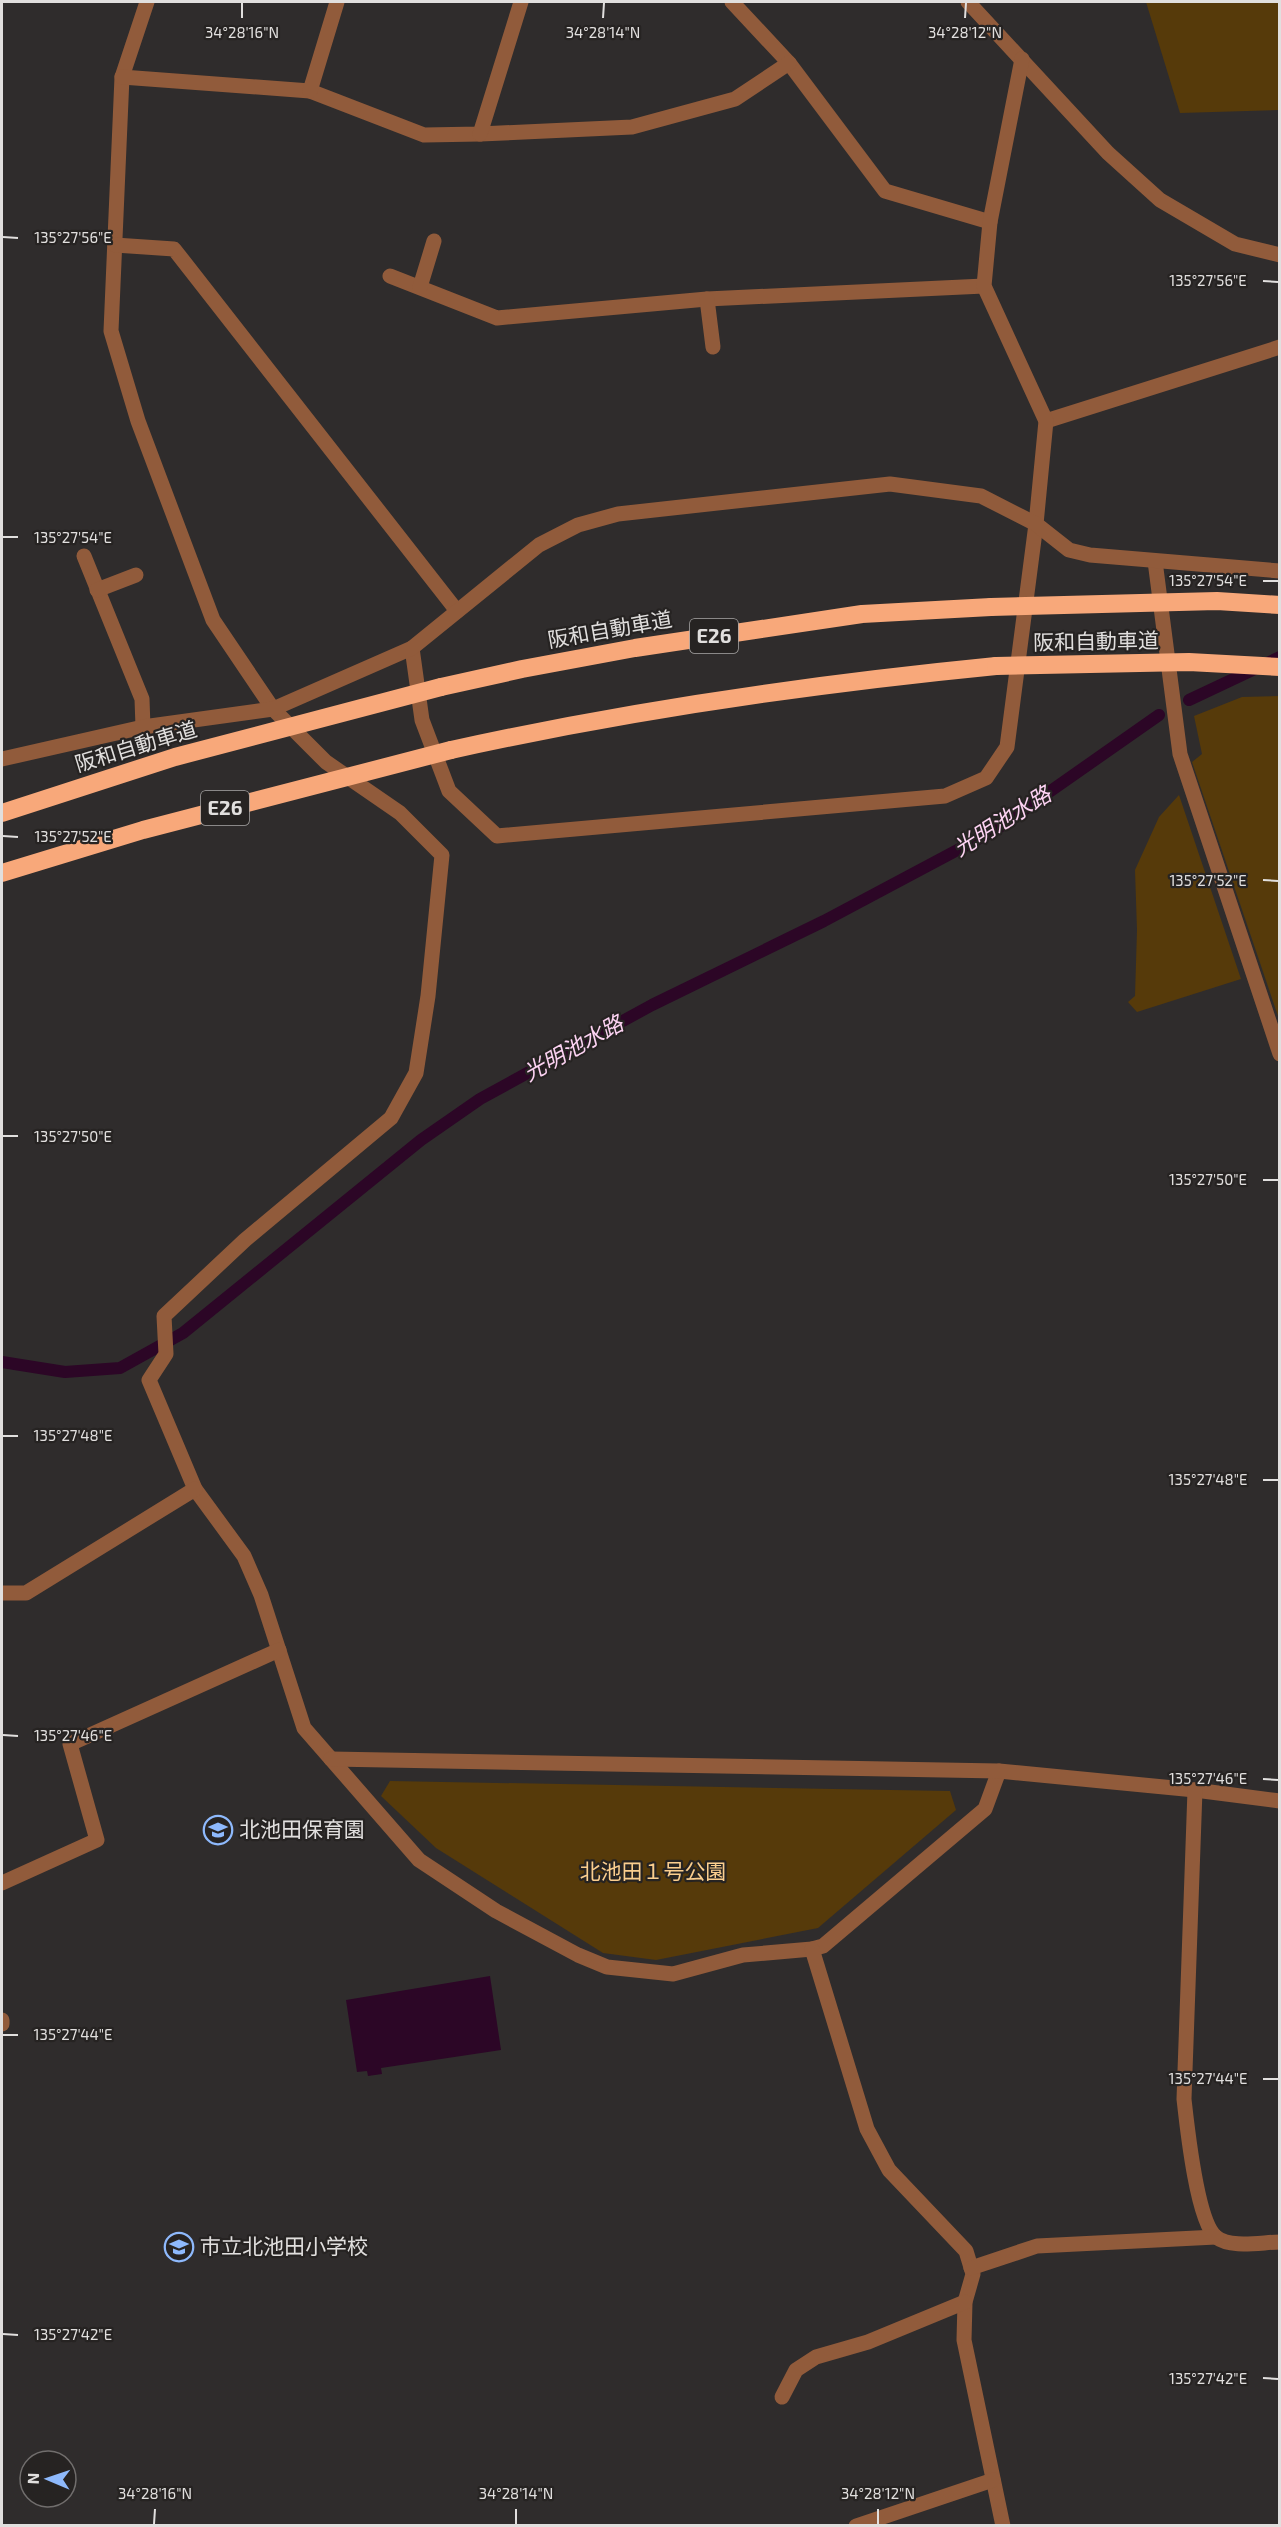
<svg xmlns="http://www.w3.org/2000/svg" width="1281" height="2527" font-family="'Exo 2','Noto Sans JP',sans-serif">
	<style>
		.green { fill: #563a0a }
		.water { fill: #2c0626 }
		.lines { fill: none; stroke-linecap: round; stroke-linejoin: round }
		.stream { stroke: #2c0626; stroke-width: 12 }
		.minor { stroke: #915b3b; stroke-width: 15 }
		.highway { stroke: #f8a87a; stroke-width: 18 }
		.highway-bridge { stroke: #f8a87a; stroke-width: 18 }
		.ticks { fill: none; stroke: #e1dfde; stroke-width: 2 }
		.labels { text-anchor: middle; stroke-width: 4.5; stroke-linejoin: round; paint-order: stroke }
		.shield { fill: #262322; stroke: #a9a7a6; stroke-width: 1.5 }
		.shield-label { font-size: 20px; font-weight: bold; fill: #e1dfde }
		.street-label { font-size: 21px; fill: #e1dfde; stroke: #262322 }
		.poi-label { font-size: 21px; fill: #e1dfde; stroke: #262322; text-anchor: start }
		.park-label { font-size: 21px; fill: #fbce8e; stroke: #262322 }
		.water-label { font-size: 22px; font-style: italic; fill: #fdd3f3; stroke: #262322 }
		.ticks-label { font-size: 15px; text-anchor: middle; fill: #e1dfde; stroke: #262322; stroke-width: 4.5; stroke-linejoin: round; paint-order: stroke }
	</style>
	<rect width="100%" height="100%" fill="#2f2c2c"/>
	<g class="green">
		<polygon points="1146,2 1279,2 1279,110 1180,113"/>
		<polygon points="1279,696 1280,696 1279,1019 1192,762 1202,754 1194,716 1242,697"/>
		<polygon points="1179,795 1241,979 1137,1012 1128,1002 1135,996 1137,930 1135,870 1159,817"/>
		<polygon points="390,1781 950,1791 956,1810 818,1928 656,1960 603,1953 436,1848 381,1796"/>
	</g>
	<polygon class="water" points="490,1976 501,2050 381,2068 382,2074 368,2076 367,2071 357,2072 346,2000"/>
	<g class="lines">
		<g class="stream">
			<polyline points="1189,700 1280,657"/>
			<polyline points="2,1362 65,1372 120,1368 183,1333 421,1140 480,1099 652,1005 824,921 995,830 1159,715"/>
		</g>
		<g class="minor">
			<polyline points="147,2 122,77 111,331 138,421 213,620 273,709 326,762 400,813 442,855 428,996 416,1073 391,1118 245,1240 164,1316 166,1354 149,1380 195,1489 244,1556 261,1595 304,1728 419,1860 496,1911 578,1955 607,1967 673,1974 743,1955 812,1949 823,1946 985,1809 999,1771"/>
			<polyline points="732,2 789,63 885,191 990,222"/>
			<polyline points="968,2 1108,153 1160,200 1235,244 1280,255"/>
			<polyline points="122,77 310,91 424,135 480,134 632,127 735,99 789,63"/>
			<polyline points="310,91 337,2"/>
			<polyline points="480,134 521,2"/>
			<polyline points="115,245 174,249 457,611"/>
			<polyline points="390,276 497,318 707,299 984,286"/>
			<polyline points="420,287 434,241"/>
			<polyline points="707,299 713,347"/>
			<polyline points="1046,421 1280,347"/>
			<polyline points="84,556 142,699 143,727"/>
			<polyline points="1155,561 1180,754 1280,1054"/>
			<polyline points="97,590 136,575"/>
			<polyline points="412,648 422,720 449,791 497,836 945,796 986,778 1007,747 1036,524 1046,421 984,286 990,222 1022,59"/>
			<polyline points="2,759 143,727 273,709 412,648 539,545 578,525 618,514 890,484 981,496 1036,524 1069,550 1090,555 1280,571"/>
			<polyline points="2,1593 26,1593 195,1489"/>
			<polyline points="331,1759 999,1771 1195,1790 1280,1801"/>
			<path d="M1195,1790L1184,2099C1187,2126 1197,2221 1216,2237C1231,2249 1262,2242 1280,2242"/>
			<polyline points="2,1883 97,1840 70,1744 279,1650"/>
			<polyline points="812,1949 867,2129 889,2170 966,2251 973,2274 965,2302 964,2340 1003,2526"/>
			<polyline points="2,2020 2,2024"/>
			<polyline points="971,2268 1037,2246 1216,2237"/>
			<polyline points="782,2397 796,2370 816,2357 868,2342 965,2302"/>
			<polyline points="856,2526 993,2480"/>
		</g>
		<g class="highway">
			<polyline points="441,687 522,669 635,648 862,614 991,607"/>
			<path d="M451,750C631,710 813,684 996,666"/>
		</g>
		<g class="highway-bridge">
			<polyline points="991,607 1217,601 1280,605"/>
			<polyline points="996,666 1189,662 1280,667"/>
			<polyline points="2,813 175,757 441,687"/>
			<polyline points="2,873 143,830 451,750"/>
		</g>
	</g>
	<path class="ticks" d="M242,18V3M603,18L604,3M965,18L966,3M3,237L18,238M1263,281L1278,282M3,537H18M1263,581H1278M3,836L18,837M1263,880L1278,881M3,1136H18M1263,1180H1278M3,1436H18M1263,1480H1278M3,1735L18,1736M1263,1779L1278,1780M3,2035H18M1263,2079H1278M3,2334L18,2335M1263,2378L1278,2379M154,2524L155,2509M516,2524V2509M878,2524V2509"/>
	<defs>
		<g id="school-ring" transform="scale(1.5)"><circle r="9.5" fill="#262322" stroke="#8eb9fc" stroke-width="1.5"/><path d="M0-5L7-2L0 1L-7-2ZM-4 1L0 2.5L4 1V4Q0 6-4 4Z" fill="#8eb9fc"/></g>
	</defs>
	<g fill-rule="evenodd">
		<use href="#school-ring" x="218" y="1830"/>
		<use href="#school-ring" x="179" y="2247"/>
	</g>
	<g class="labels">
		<g class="shield">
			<rect x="690" y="619" width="48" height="34" rx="4.5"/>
			<rect x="201" y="791" width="48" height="34" rx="4.5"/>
		</g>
		<g class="shield-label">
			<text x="714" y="643">E26</text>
			<text x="225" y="815">E26</text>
		</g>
		<g class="street-label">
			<text transform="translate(610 630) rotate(-10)" y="7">阪和自動車道</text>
			<text transform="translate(1096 642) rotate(-1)" y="7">阪和自動車道</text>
			<text transform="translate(136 747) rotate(-17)" y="7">阪和自動車道</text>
		</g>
		<g class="poi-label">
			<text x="239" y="1837">北池田保育園</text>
			<text x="200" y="2254">市立北池田小学校</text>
		</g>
		<g class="park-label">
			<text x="653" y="1879">北池田１号公園</text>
		</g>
		<g class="water-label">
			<text transform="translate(1002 821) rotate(-32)" y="8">光明池水路</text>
			<text transform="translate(573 1048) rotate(-29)" y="8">光明池水路</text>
		</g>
	</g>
	<g class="ticks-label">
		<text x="242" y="38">34°28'16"N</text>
		<text x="603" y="38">34°28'14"N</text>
		<text x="965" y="38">34°28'12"N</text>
		<text x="73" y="243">135°27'56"E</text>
		<text x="1208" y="286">135°27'56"E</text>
		<text x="73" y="543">135°27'54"E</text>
		<text x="1208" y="586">135°27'54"E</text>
		<text x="73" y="842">135°27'52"E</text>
		<text x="1208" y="886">135°27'52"E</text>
		<text x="73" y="1142">135°27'50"E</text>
		<text x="1208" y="1185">135°27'50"E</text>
		<text x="73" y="1441">135°27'48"E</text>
		<text x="1208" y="1485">135°27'48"E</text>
		<text x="73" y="1741">135°27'46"E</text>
		<text x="1208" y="1784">135°27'46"E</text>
		<text x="73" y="2040">135°27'44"E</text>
		<text x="1208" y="2084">135°27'44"E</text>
		<text x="73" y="2340">135°27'42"E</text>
		<text x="1208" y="2384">135°27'42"E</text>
		<text x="155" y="2499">34°28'16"N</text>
		<text x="516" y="2499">34°28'14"N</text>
		<text x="878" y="2499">34°28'12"N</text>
	</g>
	<rect width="1281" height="2527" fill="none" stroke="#e1dfde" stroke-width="6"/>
	<g transform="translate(48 2479) rotate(272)"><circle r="28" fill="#262322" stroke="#716e6d" stroke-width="1.5"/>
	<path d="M0-4.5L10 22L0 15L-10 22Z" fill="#8eb9fc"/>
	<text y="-9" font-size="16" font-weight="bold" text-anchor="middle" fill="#e1dfde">N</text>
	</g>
</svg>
